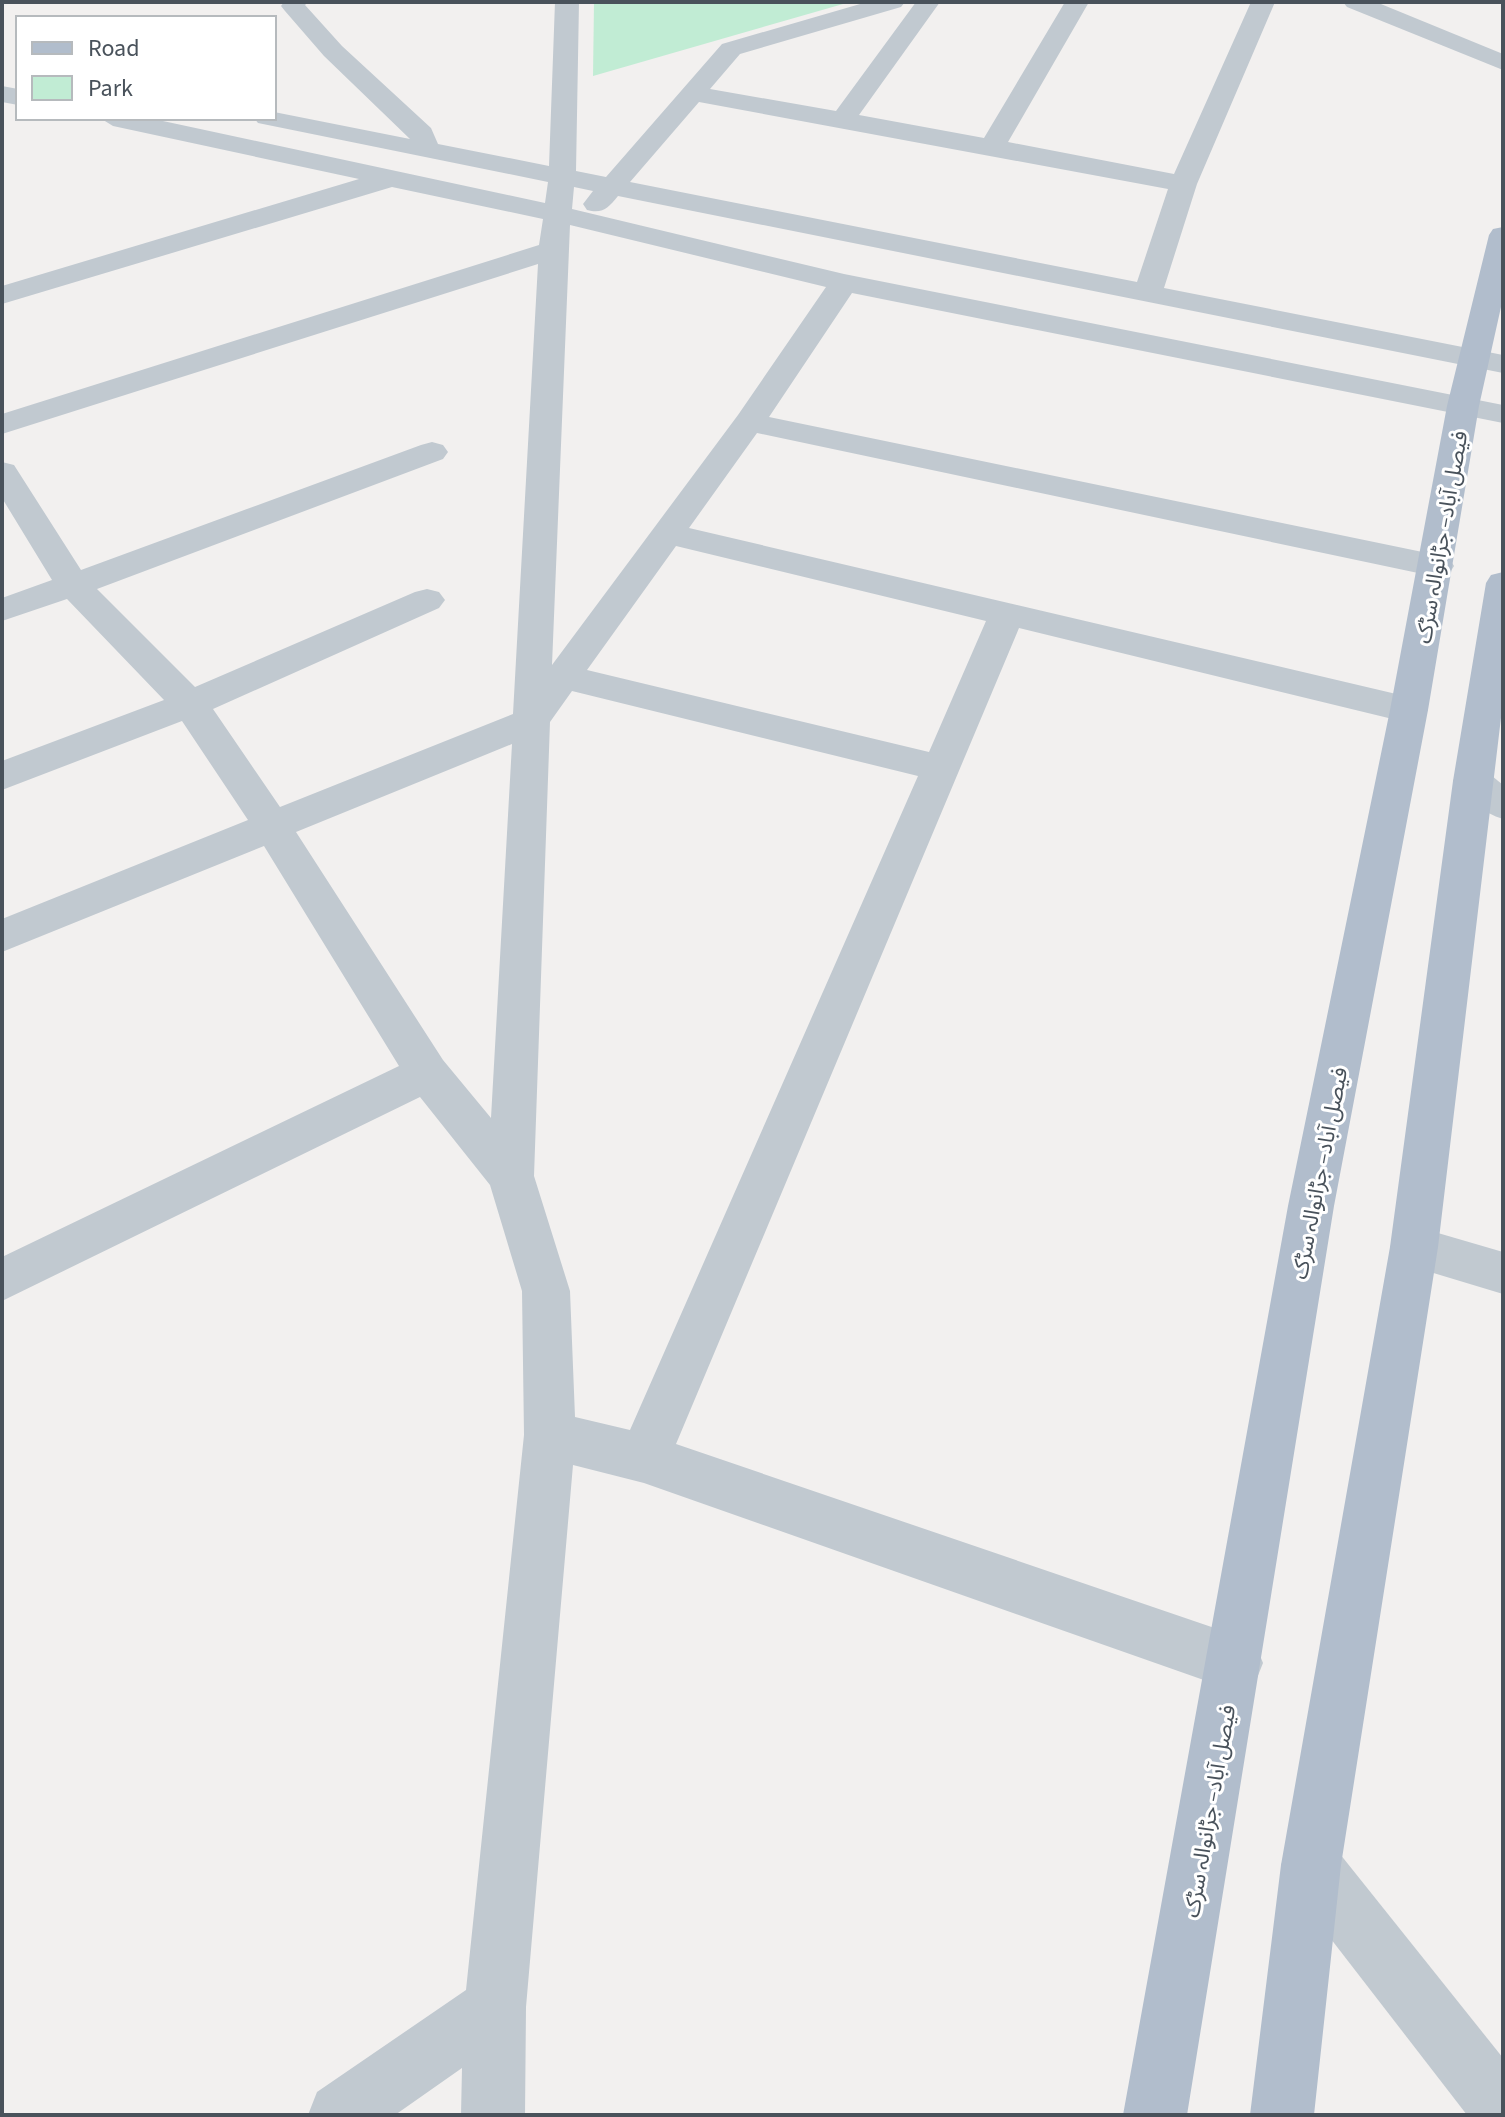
<svg xmlns="http://www.w3.org/2000/svg" width="1505" height="2117" font-family="'Source Sans 3','Noto Sans Arabic',sans-serif">
	<style>
		.green { fill: #c1ecd4 }
		.lines { fill: none; stroke-linecap: round; stroke-linejoin: round }
		.minor { fill: #c1c9d0; fill-rule: evenodd }
		.major { fill: #b1bdcc; fill-rule: evenodd }
		.labels { text-anchor: middle; stroke-width: 6; stroke-linejoin: round; paint-order: stroke }
		.street-label { font-size: 22px; fill: #49525b; stroke: #fff }
	</style>
	<rect width="100%" height="100%" fill="#f2f0ef"/>
	<polygon class="green" points="594,2 850,2 593,76"/>
	<g class="lines">
		<g class="minor">
			<path d="M284,2H308L305,5L342,46L431,128L438,144L549,166L555,2H579L576,171L606,177L722,44L867,2H905L901,7L740,54L710,89L836,111L916,2H940L859,115L984,138L1065,2H1089L1008,142L1174,174L1251,2H1275L1197,184L1164,288L1503,355V373L618,196C608,208 603,214 587,210L583,204L593,191L574,187L572,209L844,274L1503,405V423L852,293L769,417L1437,555L1449,558L1454,566L1449,574L1437,577L757,433L689,528L1409,697L1422,701L1428,710L1422,719L1409,723L1019,628L676,1444L1235,1635L1255,1643L1263,1663L1255,1683L1235,1691L644,1483L573,1465L526,2007L525,2115H461L462,2068L395,2115H308L317,2092L466,1990L524,1435L522,1291L490,1185L420,1097L2,1301V1257L399,1066L264,846L2,952V919L248,820L182,721L2,790V761L164,700L67,599L2,621V598L52,580L2,498V462L14,465L81,570L421,445L432,442L443,445L448,452L443,459L97,589L195,687L415,592L427,589L439,592L445,600L439,608L213,709L280,807L513,714L538,264L2,434V414L539,245L543,219L392,187L2,304V286L359,179L113,126L100,118H149L545,203L548,182L258,123L254,118H274V112L410,139L324,56L285,11L281,6ZM699,102L1168,189L1137,282L630,182ZM570,225L826,287L738,415L552,665ZM676,546L986,621L929,752L587,670ZM572,691L918,776L630,1430L575,1417L570,1291L534,1176L550,722ZM512,744L491,1118L443,1060L296,832Z"/>
			<polygon points="1343,2 1376,2 1503,54 1503,70 1347,7"/>
			<polygon points="2,86 18,89 18,105 2,102"/>
			<path d="M1472,767L1486,771L1503,785V819C1484,813 1463,799 1453,781L1458,771Z"/>
			<polygon points="1414,1226 1503,1252 1503,1294 1397,1262 1390,1247 1397,1232"/>
			<polygon points="1311,1835 1332,1844 1503,2058 1503,2115 1467,2115 1290,1886 1281,1865 1290,1844"/>
		</g>
		<g class="major">
			<polygon points="1503,227 1503,298 1479,406 1428,710 1334,1206 1187,2115 1123,2115 1288,1206 1390,710 1447,406 1489,235 1493,229"/>
			<polygon points="1503,572 1503,701 1438,1247 1341,1865 1314,2115 1250,2115 1281,1865 1390,1247 1453,781 1486,583 1491,575"/>
		</g>
	</g>
	<g class="labels">
		<g class="street-label">
			<text transform="translate(1441 537) rotate(-80)" y="8">فیصل آباد– جڑانوالہ سڑک</text>
			<text transform="translate(1319 1173) rotate(-79)" y="8">فیصل آباد– جڑانوالہ سڑک</text>
			<text transform="translate(1209 1811) rotate(-80)" y="8">فیصل آباد– جڑانوالہ سڑک</text>
		</g>
	</g>
	<rect width="1505" height="2117" fill="none" stroke="#49525b" stroke-width="8"/>
	<rect x="16" y="16" width="260" height="104" fill="#ffffff" stroke="#b6babd" stroke-width="2"/>
	<rect x="32" y="42" width="40" height="12" fill="#b1bdcc" stroke="#b6babd" stroke-width="2"/>
	<text x="88" y="56" font-size="24" fill="#49525b">Road</text>
	<rect x="32" y="76" width="40" height="24" fill="#c1ecd4" stroke="#b6babd" stroke-width="2"/>
	<text x="88" y="96" font-size="24" fill="#49525b">Park</text>
</svg>
